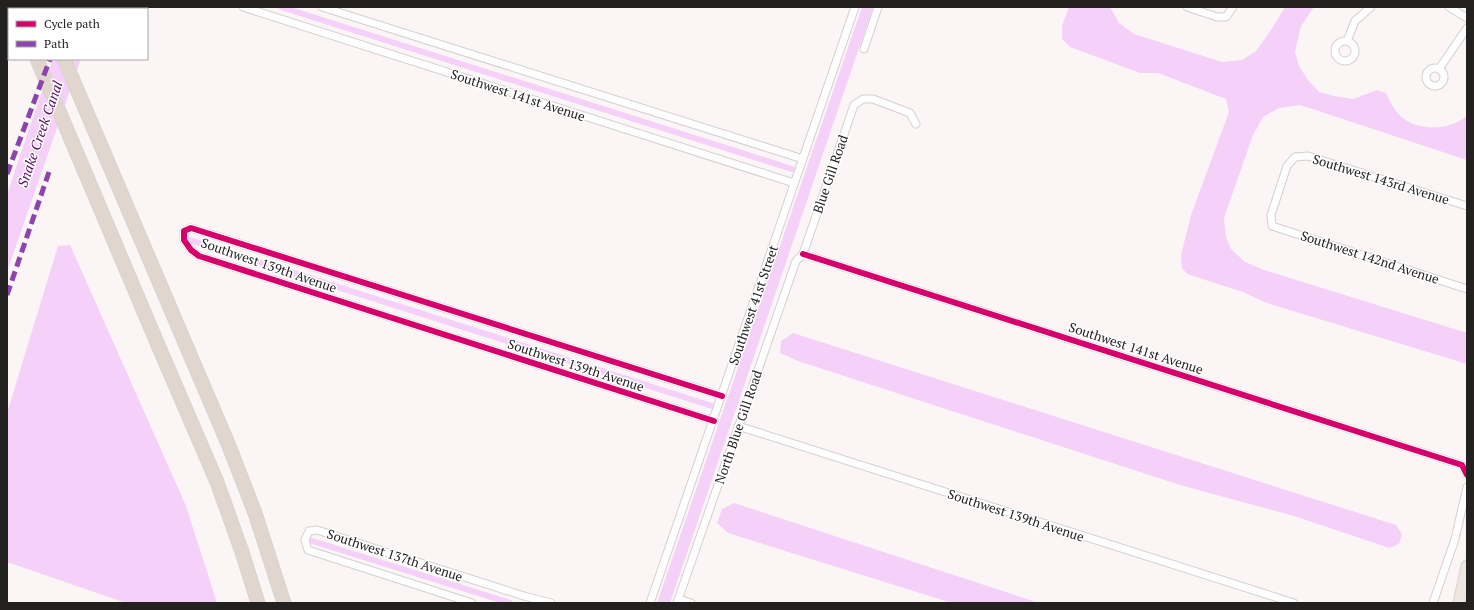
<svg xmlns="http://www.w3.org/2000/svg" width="1474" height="610" font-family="'PT Serif',serif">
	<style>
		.water { fill: #f5d0f8 }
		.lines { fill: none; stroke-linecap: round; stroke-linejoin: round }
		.canal { stroke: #f5d0f8; stroke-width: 6 }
		.street-casing { stroke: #d4d0d0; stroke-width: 9 }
		.primary-casing { stroke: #d6d4d3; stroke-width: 13 }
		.highway-casing { stroke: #d6d4d3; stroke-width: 15 }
		.street { stroke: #fefefe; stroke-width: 7 }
		.primary { stroke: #ede6e1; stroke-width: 11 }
		.highway { stroke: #e1d6ce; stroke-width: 13 }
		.quiet { stroke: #8e44ad; stroke-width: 5; stroke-dasharray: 10 5; stroke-linecap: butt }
		.cycleway-casing { stroke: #fff; stroke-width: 8 }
		.cycleway { stroke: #d6006c; stroke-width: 6 }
		.labels { text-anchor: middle; stroke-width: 3; stroke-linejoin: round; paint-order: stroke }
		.street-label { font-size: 13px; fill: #232020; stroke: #fff }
		.water-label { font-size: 14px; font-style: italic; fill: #590d64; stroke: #fff }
	</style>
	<rect width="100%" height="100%" fill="#fbf6f5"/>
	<g class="water">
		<polygon points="862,7 873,7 670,603 657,603"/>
		<path d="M1069,7H1110L1119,23L1134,34L1222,62L1242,60L1256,51L1269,33L1285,7H1314L1301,26L1295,52L1299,66L1308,80L1319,92L1334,96L1353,99L1377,90L1386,93C1391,104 1397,116 1409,122C1425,131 1454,129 1467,115V160L1300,105L1279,108L1263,117L1253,135L1224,218L1226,237L1231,249L1245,262L1264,270L1467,333V364L1267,303L1243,292L1187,274L1182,268L1181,255L1191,215L1229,112L1226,99L1158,73H1140L1070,47L1062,39V26Z"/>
		<polygon points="53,59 81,59 7,272 7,194"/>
		<polygon points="70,245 186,506 217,603 126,603 7,562 7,413 58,246"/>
		<polygon points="793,333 1396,525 1402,534 1399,544 1389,548 1294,516 1180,485 798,361 780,353 781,341"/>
		<polygon points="734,503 1039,603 952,603 728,533 717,523 722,509"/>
	</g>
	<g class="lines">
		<g class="canal">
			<polyline points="281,7 792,169"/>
			<polyline points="190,240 712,406"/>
			<polyline points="309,540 510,603"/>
		</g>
		<g class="street-casing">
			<g id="street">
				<polyline points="243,7 794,183"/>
				<polyline points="322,7 803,159"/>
				<polyline points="1187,7 1217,17 1226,17 1233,7"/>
				<polyline points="1449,7 1467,18"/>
				<polyline points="117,9 117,7"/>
				<polyline points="1347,41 1355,21 1371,7"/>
				<circle cx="1345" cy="51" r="10"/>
				<polyline points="864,49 878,7"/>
				<circle cx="1435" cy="77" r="9"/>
				<polyline points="1439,69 1467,28"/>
				<polyline points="1467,206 1308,156 1295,157 1287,166 1271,215 1272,226 1467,289"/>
				<polyline points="803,254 1462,465 1467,475"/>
				<polyline points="714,421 199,256 191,250 184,240 184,231 191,228 722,396"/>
				<polyline points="738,426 1294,603"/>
				<polyline points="679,599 691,603"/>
				<polyline points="472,603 308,550 305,540 309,531 317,530 524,596 551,603"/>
				<polyline points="650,603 855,7"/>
				<polyline points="677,603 796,261 803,254 854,105 863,99 873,99 910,113 916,124"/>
				<polyline points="1433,603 1455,539 1467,487"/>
			</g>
		</g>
		<g class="primary-casing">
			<polyline id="primary" points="1459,603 1467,566"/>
		</g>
		<g class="highway-casing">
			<g id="highway">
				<polyline points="15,7 16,9"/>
				<polyline points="42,7 43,9"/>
				<polyline points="37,59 158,345 217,482 242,552 258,603"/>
				<polyline points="64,59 229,446 255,513 284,603"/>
			</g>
		</g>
		<use href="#street" class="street"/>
		<use href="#primary" class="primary"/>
		<use href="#highway" class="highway"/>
		<g class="quiet">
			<polyline points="68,9 68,7"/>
			<polyline points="7,174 50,59"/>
			<polyline points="7,295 50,169"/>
		</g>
		<g class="cycleway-casing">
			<g id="cycleway">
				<polyline points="803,254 1462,465 1467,475"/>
				<polyline points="714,421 199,256 191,250 184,240 184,231 191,228 722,396"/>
			</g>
		</g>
		<use href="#cycleway" class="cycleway"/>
	</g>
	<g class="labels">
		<g class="street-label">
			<text transform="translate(518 95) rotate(18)" y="5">Southwest 141st Avenue</text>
			<text transform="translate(830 174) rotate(-71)" y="5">Blue Gill Road</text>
			<text transform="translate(1381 179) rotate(17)" y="5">Southwest 143rd Avenue</text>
			<text transform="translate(1370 257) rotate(18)" y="5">Southwest 142nd Avenue</text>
			<text transform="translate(269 265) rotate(19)" y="5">Southwest 139th Avenue</text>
			<text transform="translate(753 305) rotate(-71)" y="5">Southwest 41st Street</text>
			<text transform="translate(1136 348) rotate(18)" y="5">Southwest 141st Avenue</text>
			<text transform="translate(576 365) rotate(18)" y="5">Southwest 139th Avenue</text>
			<text transform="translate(738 427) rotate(-71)" y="5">North Blue Gill Road</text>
			<text transform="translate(1016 515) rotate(18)" y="5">Southwest 139th Avenue</text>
			<text transform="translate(395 555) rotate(18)" y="5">Southwest 137th Avenue</text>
		</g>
		<g class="water-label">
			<text transform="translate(40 134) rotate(-71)" y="5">Snake Creek Canal</text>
		</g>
	</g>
	<rect width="1474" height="610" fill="none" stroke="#232020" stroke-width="16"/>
	<rect x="8" y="8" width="140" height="52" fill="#ffffff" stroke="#a7a6a6"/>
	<rect x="16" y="21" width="20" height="6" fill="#d6006c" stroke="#a7a6a6"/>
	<text x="44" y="28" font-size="12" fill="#232020">Cycle path</text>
	<rect x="16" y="41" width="20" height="6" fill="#8e44ad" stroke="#a7a6a6"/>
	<text x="44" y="48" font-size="12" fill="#232020">Path</text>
</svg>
